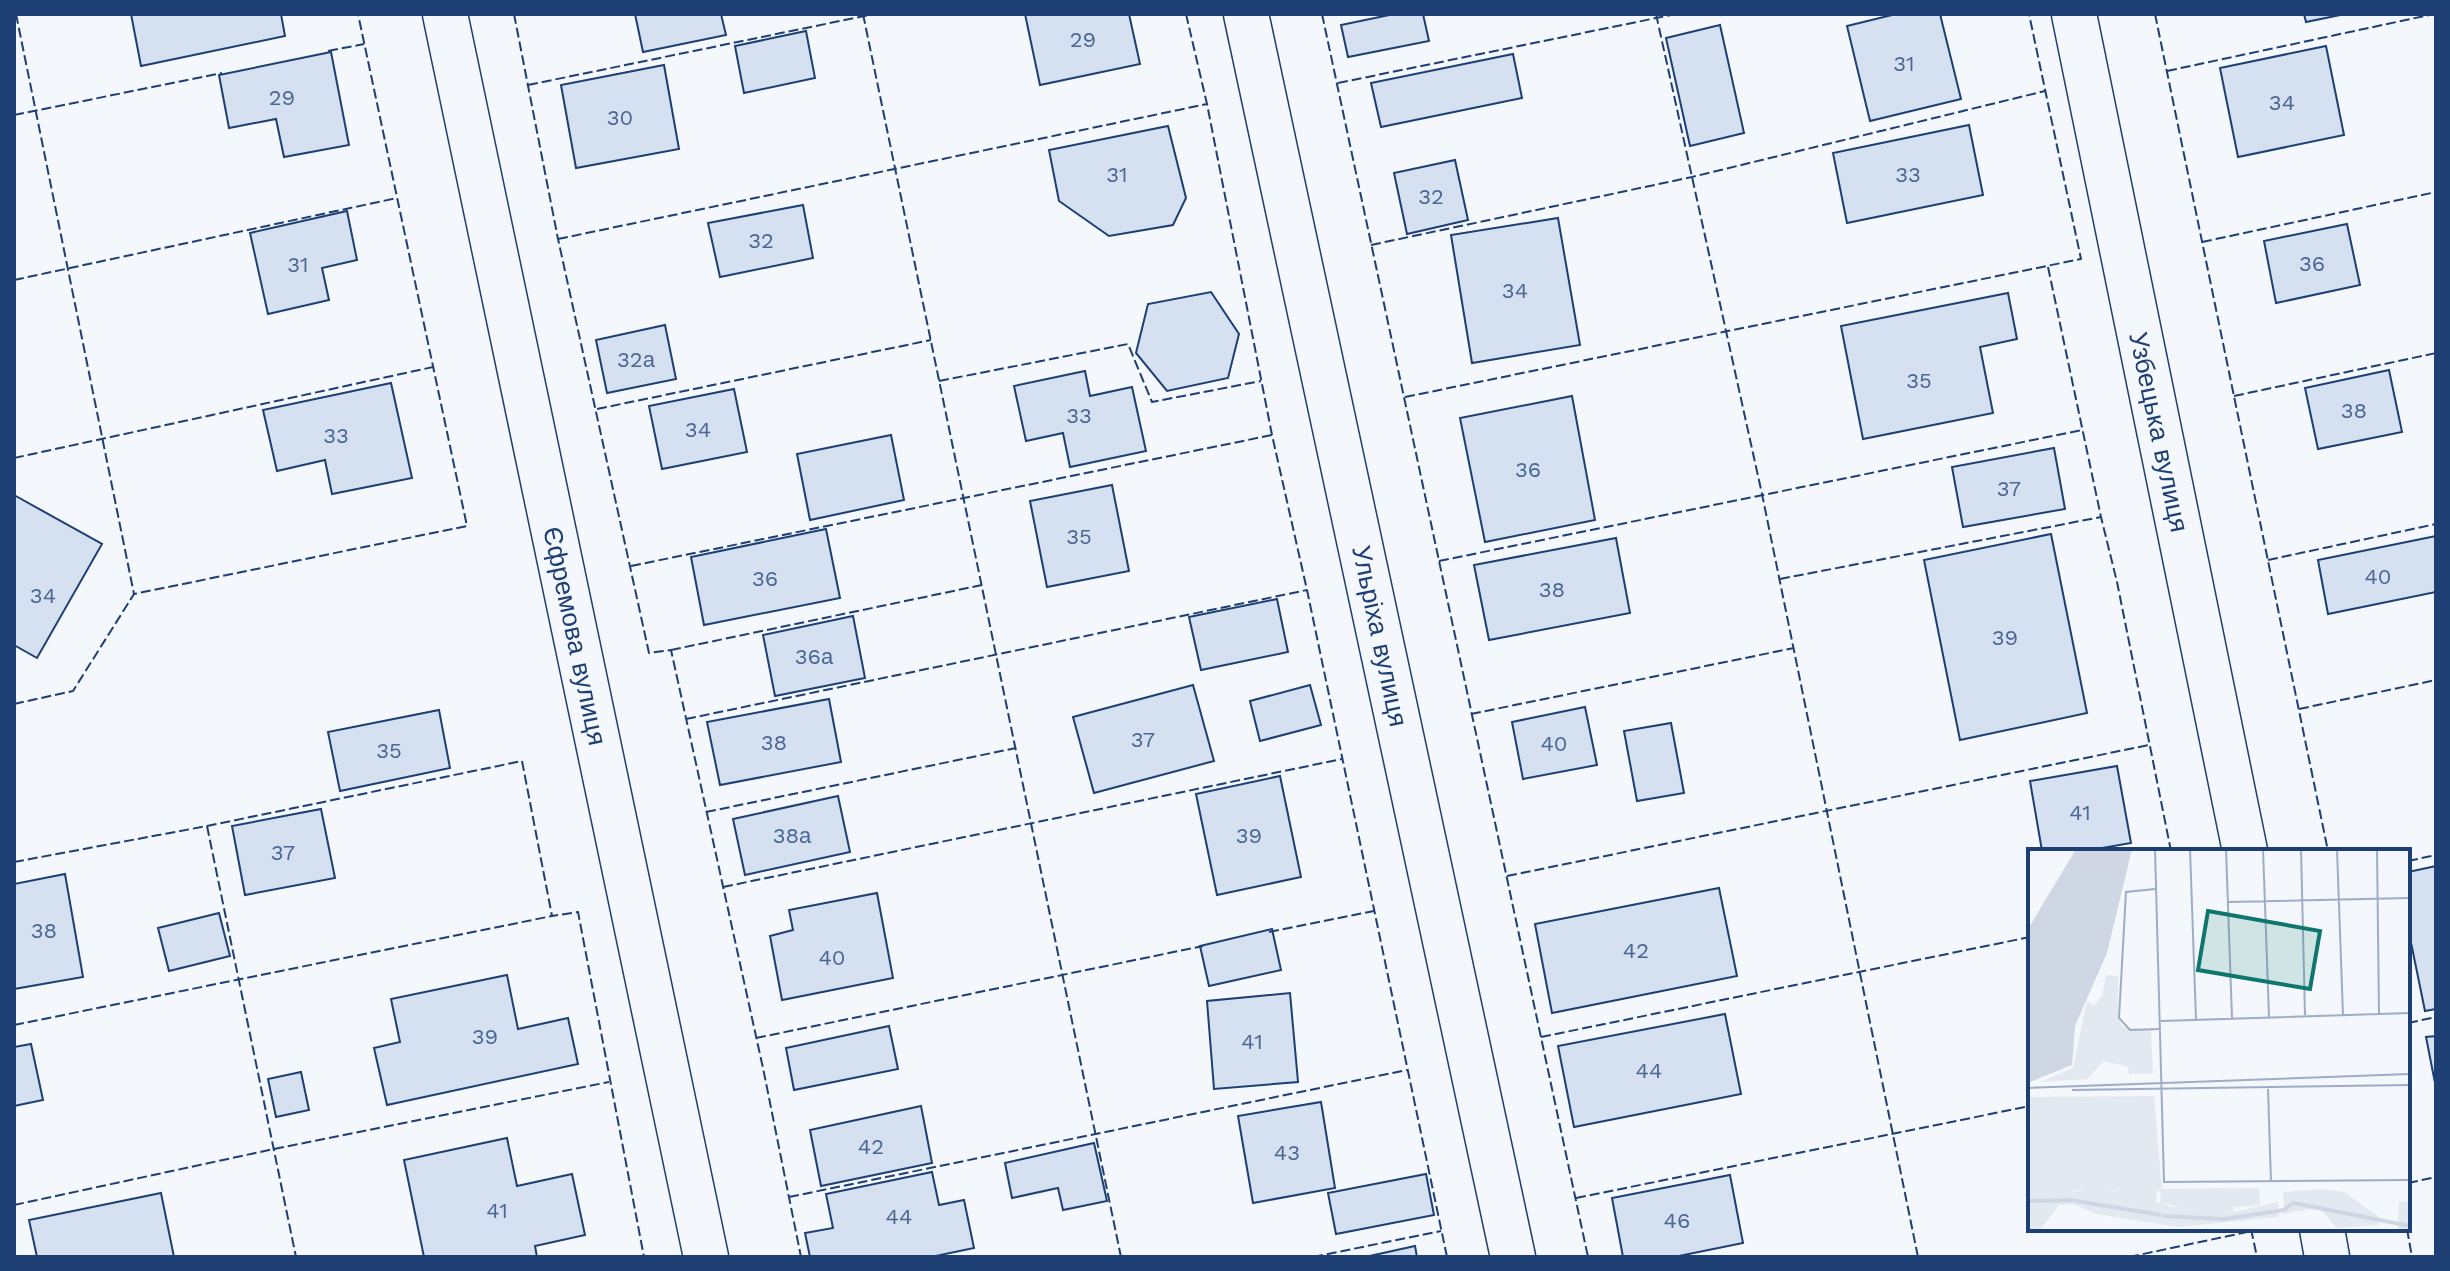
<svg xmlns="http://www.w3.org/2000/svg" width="2450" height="1271" font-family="'Work Sans',sans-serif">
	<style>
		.building { fill: #d5e0f0; stroke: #1d3f73; stroke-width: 2 }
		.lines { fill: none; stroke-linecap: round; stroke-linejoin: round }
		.minor-casing { stroke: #1d3f73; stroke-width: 47 }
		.minor { stroke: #f4f7fb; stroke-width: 44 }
		.fence { stroke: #1d3f73; stroke-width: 2; stroke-dasharray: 10 4; stroke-linecap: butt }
		.labels { text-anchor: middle; stroke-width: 6; stroke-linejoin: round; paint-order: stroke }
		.number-label { font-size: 22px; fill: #4b6792 }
		.street-label { font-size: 26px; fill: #1d3f73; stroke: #f4f7fb }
		.inset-river { fill: none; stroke: #cfd7e4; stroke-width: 4 }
		.inset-road { fill: none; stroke: #9eadc5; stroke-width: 2 }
		.view { fill: #0f766e; fill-opacity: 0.15; stroke: #0f766e; stroke-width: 4 }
		.inset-edge { fill: none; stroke: #1d3f73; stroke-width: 4 }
	</style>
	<rect width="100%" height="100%" fill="#f4f7fb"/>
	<g class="building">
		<polygon points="131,14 281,14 285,36 141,66"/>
		<polygon points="635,14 721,14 726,35 643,52"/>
		<polygon points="1025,14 1129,14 1140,64 1040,85"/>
		<polygon points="1394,14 1423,14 1429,41 1348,57 1341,25"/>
		<polygon points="1896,14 1940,14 1961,99 1870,121 1847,26"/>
		<polygon points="2304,14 2345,14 2306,22"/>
		<polygon points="1720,25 1744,133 1690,146 1666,38"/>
		<polygon points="806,31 815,78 744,93 735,46"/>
		<polygon points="2326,46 2344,135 2238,157 2220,68"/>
		<polygon points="331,52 349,145 284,157 276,119 229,128 219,75"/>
		<polygon points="1513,54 1522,98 1381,127 1371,83"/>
		<polygon points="664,65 679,149 576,168 561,85"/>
		<polygon points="1969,125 1983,195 1847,223 1833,153"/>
		<polygon points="1168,126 1186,198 1173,225 1109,236 1059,201 1049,150"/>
		<polygon points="1455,160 1468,220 1407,234 1394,173"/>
		<polygon points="803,205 813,258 720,277 708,223"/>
		<polygon points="347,211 357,260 322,268 329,300 268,314 250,233"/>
		<polygon points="1558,218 1580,345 1472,363 1451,235"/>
		<polygon points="2347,224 2360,285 2276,303 2264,241"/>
		<polygon points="1211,292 1239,334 1228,378 1167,391 1136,353 1148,304"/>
		<polygon points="2008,293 2017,339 1980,347 1993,413 1863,439 1841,326"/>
		<polygon points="665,325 676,379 607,393 596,340"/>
		<polygon points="2389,370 2402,432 2318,449 2305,388"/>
		<polygon points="1085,371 1090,396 1132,387 1146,451 1070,467 1063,433 1026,441 1014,386"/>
		<polygon points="391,383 412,478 332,494 325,460 277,471 263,410"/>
		<polygon points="734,389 747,452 662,469 649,406"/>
		<polygon points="1572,396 1595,520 1485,542 1460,418"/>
		<polygon points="891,435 904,500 810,520 797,454"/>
		<polygon points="2054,448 2065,509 1963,527 1952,467"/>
		<polygon points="1112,485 1129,571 1047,587 1030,501"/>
		<polygon points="14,495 102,544 37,658 14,645"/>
		<polygon points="826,529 840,598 704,625 691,557"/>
		<polygon points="2051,534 2087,713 1960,740 1924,560"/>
		<polygon points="2436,536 2436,592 2328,614 2318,560"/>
		<polygon points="1616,538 1630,613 1489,640 1474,565"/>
		<polygon points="1277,599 1288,652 1201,670 1189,617"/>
		<polygon points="853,616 865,678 775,696 763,635"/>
		<polygon points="1193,685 1214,761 1094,793 1073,717"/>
		<polygon points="1310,685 1321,725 1260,741 1250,701"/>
		<polygon points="829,699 841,762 720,785 707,722"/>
		<polygon points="1585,707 1597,765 1523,779 1512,722"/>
		<polygon points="439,710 450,768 340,791 328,732"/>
		<polygon points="1671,723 1684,793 1637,801 1624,731"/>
		<polygon points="2117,766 2131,843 2085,851 2042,851 2030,781"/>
		<polygon points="1280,776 1301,877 1217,895 1196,794"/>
		<polygon points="838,796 850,852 745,875 733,819"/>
		<polygon points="321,809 335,878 245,895 232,826"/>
		<polygon points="2436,866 2436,1009 2425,1011 2408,928 2408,872"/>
		<polygon points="65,874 83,977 14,989 14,884"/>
		<polygon points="1719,888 1737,976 1552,1013 1535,924"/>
		<polygon points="877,893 893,978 782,1000 770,936 793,930 789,910"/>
		<polygon points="219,913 230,956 169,971 158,928"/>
		<polygon points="1272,929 1281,970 1209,986 1200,946"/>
		<polygon points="507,975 518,1029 568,1018 578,1064 387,1105 374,1048 400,1042 391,999"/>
		<polygon points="1290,993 1298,1082 1214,1089 1207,1001"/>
		<polygon points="1725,1014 1741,1094 1574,1127 1558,1046"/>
		<polygon points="889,1026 898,1069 794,1090 786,1048"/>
		<polygon points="2436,1036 2436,1088 2426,1037"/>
		<polygon points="31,1044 43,1100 14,1106 14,1047"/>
		<polygon points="301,1072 309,1110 276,1117 268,1079"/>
		<polygon points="1321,1102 1335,1188 1253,1203 1238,1116"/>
		<polygon points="921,1106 932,1163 821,1186 810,1130"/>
		<polygon points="507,1138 517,1186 572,1174 585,1235 535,1246 537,1257 424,1257 404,1160"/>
		<polygon points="1094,1143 1107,1201 1063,1210 1058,1188 1012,1198 1005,1163"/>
		<polygon points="932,1172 939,1205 964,1200 974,1248 931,1257 810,1257 805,1233 833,1228 826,1194"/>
		<polygon points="1426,1174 1434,1215 1336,1234 1328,1193"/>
		<polygon points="1730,1175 1743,1243 1674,1257 1623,1257 1612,1198"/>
		<polygon points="161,1193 174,1257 37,1257 29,1220"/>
		<polygon points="1415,1246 1417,1257 1365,1257"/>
	</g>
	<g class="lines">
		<g class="minor-casing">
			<g id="minor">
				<polyline points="445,14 706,1257"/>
				<polyline points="1246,14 1513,1257"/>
				<polyline points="2074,14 2245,851"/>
				<polyline points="2322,1229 2327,1257"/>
			</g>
		</g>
		<use href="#minor" class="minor"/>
		<g class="fence">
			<polyline points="16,14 134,594"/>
			<polyline points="514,14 558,239 649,653 671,650 763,1068 801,1257"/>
			<polyline points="863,14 1121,1257"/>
			<polyline points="1186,14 1207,104 1272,435 1307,590 1447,1257"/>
			<polyline points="1322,14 1588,1257"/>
			<polyline points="1656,14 1762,494 1918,1257"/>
			<polyline points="2155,14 2328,851"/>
			<polyline points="328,51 364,44"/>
			<polyline points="2167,71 2434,14"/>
			<polyline points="1338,83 1676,14"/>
			<polyline points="528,85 874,14"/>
			<polyline points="14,115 222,73"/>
			<polyline points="558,239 1207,104"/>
			<polyline points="2202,242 2436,192"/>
			<polyline points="1371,245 1692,177 2045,91"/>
			<polyline points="2048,267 2101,517 2117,582 2171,851"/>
			<polyline points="14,280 397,198"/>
			<polyline points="939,381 1128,344 1152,402 1261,381"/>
			<polyline points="2234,396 2436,353"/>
			<polyline points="1405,397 2081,259 2029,14"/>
			<polyline points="597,409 931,340"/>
			<polyline points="14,458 433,367"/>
			<polyline points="2268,560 2436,524"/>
			<polyline points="1439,561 2082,430"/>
			<polyline points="631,566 1272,435"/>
			<polyline points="1780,579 2101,517"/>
			<polyline points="671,650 982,585"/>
			<polyline points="14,704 73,691 134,594 467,526 358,14"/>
			<polyline points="2299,709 2436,680"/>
			<polyline points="1471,714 1794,648"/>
			<polyline points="686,719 1307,590"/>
			<polyline points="706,812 1016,748"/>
			<polyline points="207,826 296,1257"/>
			<polyline points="2408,861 2436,855"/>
			<polyline points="14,862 207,826 522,761 552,916 578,912 644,1257"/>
			<polyline points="1507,876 2149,745"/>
			<polyline points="723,887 1342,759"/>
			<polyline points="1269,932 1374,911"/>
			<polyline points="2408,1023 2436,1017"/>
			<polyline points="14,1025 552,916"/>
			<polyline points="1541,1037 2030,937"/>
			<polyline points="756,1038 1203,946"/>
			<polyline points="2408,1183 2436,1177"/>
			<polyline points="789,1197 1407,1070"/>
			<polyline points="1576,1198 2030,1106"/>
			<polyline points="14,1205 274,1149 609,1082"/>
			<polyline points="2251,1229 2257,1257"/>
			<polyline points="2407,1229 2412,1257"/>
			<polyline points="1313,1257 1441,1231"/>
			<polyline points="2129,1257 2252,1231"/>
		</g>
	</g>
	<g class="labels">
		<g class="number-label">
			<text x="1083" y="47">29</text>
			<text x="1904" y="71">31</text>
			<text x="282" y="105">29</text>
			<text x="2282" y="110">34</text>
			<text x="620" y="125">30</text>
			<text x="1117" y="182">31</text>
			<text x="1908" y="182">33</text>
			<text x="1431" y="204">32</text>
			<text x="761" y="248">32</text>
			<text x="2312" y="271">36</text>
			<text x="298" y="272">31</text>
			<text x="1515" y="298">34</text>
			<text x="636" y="367">32а</text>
			<text x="1919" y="388">35</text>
			<text x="2354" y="418">38</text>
			<text x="1079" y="423">33</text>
			<text x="698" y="437">34</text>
			<text x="336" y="443">33</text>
			<text x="1528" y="477">36</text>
			<text x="2009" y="496">37</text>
			<text x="1079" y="544">35</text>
			<text x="2378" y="584">40</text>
			<text x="765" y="586">36</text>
			<text x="1552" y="597">38</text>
			<text x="43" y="603">34</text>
			<text x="2005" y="645">39</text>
			<text x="814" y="664">36а</text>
			<text x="1143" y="747">37</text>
			<text x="774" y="750">38</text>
			<text x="1554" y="751">40</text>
			<text x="389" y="758">35</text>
			<text x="2080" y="820">41</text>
			<text x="792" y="843">38а</text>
			<text x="1249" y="843">39</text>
			<text x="283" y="860">37</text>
			<text x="44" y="938">38</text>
			<text x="1636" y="958">42</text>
			<text x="832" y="965">40</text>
			<text x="485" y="1044">39</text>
			<text x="1252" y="1049">41</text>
			<text x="1649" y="1078">44</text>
			<text x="871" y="1154">42</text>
			<text x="1287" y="1160">43</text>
			<text x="497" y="1218">41</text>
			<text x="899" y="1224">44</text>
			<text x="1677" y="1228">46</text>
		</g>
		<g class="street-label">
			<text transform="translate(2159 432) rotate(78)" y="9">Узбецька вулиця</text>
			<text transform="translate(575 636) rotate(78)" y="9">Єфремова вулиця</text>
			<text transform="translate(1380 636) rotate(78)" y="9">Ульріха вулиця</text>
		</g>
	</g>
	<g transform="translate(2028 849)">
		<rect width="382" height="382" fill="#f4f7fb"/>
		<path d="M126,247L134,342L0,341V248Z" fill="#e3e9f0"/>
		<path d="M78,126L90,127V169L95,178L123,181L125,225H101L100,218L76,212L59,230L12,233L45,219L59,152L66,156L74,147ZM10,249L27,252L37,268L32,276L19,269L24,280L14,313L20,335L48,343L54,342L51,336L78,338L83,343L100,340L101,331L130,328L128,353L143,358H176L197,365L250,353L251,368L150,378L68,365L45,355L31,356L11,382H0V275ZM33,252L98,256L95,272L88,283L59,285Z" fill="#e3e9f0"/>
		<path d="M295,340L316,343L350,367L351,376L309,379L294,362L283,360L256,365L255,343ZM382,352V382H370L371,353Z" fill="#e3e9f0"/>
		<path d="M231,339L232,356L205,358V363L192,366L132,354L133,340Z" fill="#e3e9f0"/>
		<path d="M48,0H104L79,104L47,177L44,216L0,234V80Z" fill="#cfd7e4"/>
		<path class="inset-river" d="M0,352L42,351L133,366M135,367L196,370L256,361L265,354L382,377"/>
		<path class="inset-road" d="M127,0L136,333L382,331M162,0L168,171M198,0L204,169M235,0L241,168M273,0L277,166M309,0L315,166M349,0L351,165M127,40L98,43L91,169L102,181L133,180M200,53L382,49M133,172L382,164M0,239L382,225M240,240L243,333M44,241L382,236"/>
		<path class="view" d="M180,62L292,82L282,140L170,121Z"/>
		<rect width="382" height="382" class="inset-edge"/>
	</g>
	<rect width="2450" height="1271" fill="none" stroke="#1d3f73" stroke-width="32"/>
</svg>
